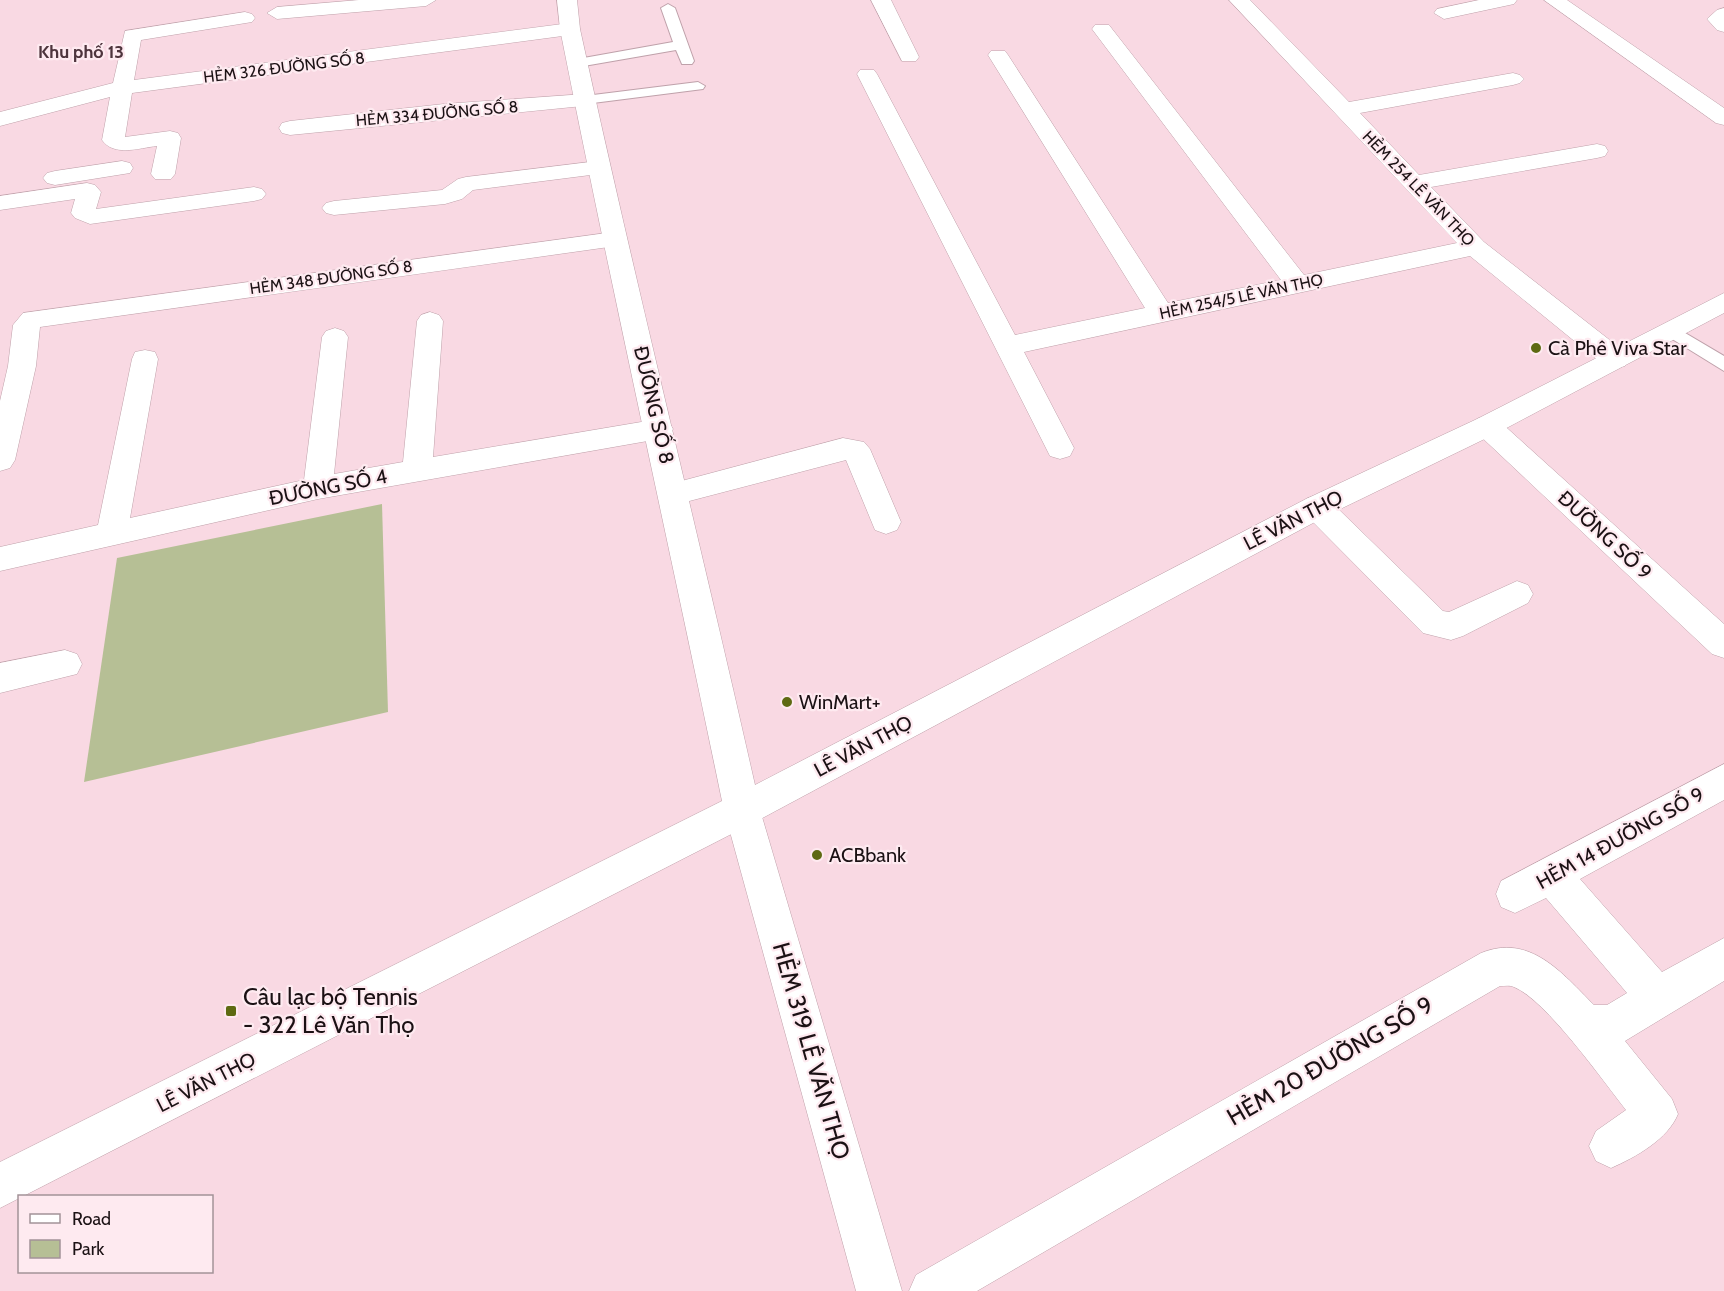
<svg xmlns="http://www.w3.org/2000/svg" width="1724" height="1291" font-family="Cabin,sans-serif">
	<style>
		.green { fill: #b6bf95 }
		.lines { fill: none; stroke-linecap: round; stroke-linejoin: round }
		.lane-casing { stroke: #bfa1aa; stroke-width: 2 }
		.street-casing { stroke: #bfa1aa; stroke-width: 1 }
		.secondary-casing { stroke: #bfa1aa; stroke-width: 1 }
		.lane { fill: #fff; fill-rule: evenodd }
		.street { fill: #fff; fill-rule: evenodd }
		.secondary { fill: #fff; fill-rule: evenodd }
		.poi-dot { fill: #5e6a12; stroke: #feeaf0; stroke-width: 2 }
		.labels { text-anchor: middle; stroke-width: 4.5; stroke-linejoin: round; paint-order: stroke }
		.far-street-label { font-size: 16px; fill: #1b1114; stroke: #feeaf0 }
		.far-neighbourhood-label { font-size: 18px; font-weight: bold; fill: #4e353d; stroke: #feeaf0 }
		.poi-label { font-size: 20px; fill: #1b1114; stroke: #feeaf0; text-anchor: start }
		.street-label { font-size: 20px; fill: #1b1114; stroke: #feeaf0 }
		.near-poi-label { font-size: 24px; fill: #1b1114; stroke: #feeaf0; text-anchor: start }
		.near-street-label { font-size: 24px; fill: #1b1114; stroke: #feeaf0 }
	</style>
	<rect width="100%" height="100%" fill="#f9d9e3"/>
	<polygon class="green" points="382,504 388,712 84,782 117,558"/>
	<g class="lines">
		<g class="lane-casing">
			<g id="lane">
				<polygon points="668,4 675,8 694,61 692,64 682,64 676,50 578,67 571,63 578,59 673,42 661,8"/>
				<polygon points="698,82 705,86 703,89 585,104 578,100 585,96"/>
				<polygon points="1670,324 1724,356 1724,371 1664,334 1661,330"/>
			</g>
		</g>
		<g class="street-casing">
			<g id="street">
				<polygon points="359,0 436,0 426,6 277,19 267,13 277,7"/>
				<polygon points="871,0 891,0 919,57 916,61 902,61"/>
				<polygon points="1229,0 1250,0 1349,102 1513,73 1520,75 1524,79 1520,83 1513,85 1360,113 1419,175 1597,144 1605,146 1608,151 1605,156 1597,158 1431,187 1484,242 1625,352 1628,359 1625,366 1615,368 1605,366 1470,256 1024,352 1074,448 1070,456 1060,459 1050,456 857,74 860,70 874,70 877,74 1015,335 1145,308 988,55 991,51 1005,51 1008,55 1168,303 1281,280 1092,29 1095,25 1109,25 1304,275 1457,243"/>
				<polygon points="1479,0 1517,0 1514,4 1444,19 1434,13 1437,9"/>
				<polygon points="1544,0 1567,0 1724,108 1724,125 1716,123"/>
				<polygon points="1724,8 1724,32 1717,30 1707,19 1717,10"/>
				<path d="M245,12L252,14L255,18L252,22L141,40L134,80L570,23L577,25L580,29L577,33L570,35L132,93L125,137L170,131L178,133L181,138L175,174L171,179H155L151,174L157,146C139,148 114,157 102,140L110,97L0,126V112L113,83L125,31Z"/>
				<polygon points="585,94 593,95 596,100 593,105 290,135 282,133 279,128 282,123 290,121 444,104"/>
				<polygon points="122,161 130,163 133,168 130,173 55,185 47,183 43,178 47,173 55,171"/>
				<polygon points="598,161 606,163 609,168 606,173 473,190 462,199 445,204 334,215 326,213 322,208 326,203 334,201 442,190 458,179 466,177"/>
				<polygon points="87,183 95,185 101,192 96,209 254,187 262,189 266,194 262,199 254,201 90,224 75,218 71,213 75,199 0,210 0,196"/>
				<polygon points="614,232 623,235 626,240 623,245 40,327 36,366 15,460 10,468 0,471 0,401 8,366 13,325 23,313"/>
				<polygon points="430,312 439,315 443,321 433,457 659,419 669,422 673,429 669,436 659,439 318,499 0,571 0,547 98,525 132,359 135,352 145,350 155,352 158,359 130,518 304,480 322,337 326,331 335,328 344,331 348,337 334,474 403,462 417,321 421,315"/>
				<polygon points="1487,416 1497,419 1724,624 1724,658 1712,654 1477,433 1473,426 1477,419"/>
				<polygon points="843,438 864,442 870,449 901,522 897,530 886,534 875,530 846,460 674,505 663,502 659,494 663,486 674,483"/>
				<polygon points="1317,495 1328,499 1443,611 1449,612 1517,581 1528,585 1533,594 1528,603 1463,636 1451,640 1423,633 1306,515 1302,507 1306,499"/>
				<polygon points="65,650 77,654 82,664 77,674 0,693 0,663"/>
				<path d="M1724,764V800L1580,879L1662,972L1724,938V981L1625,1041L1672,1099L1678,1114C1668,1139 1636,1157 1611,1168L1596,1161L1589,1146L1596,1131L1626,1110C1603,1081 1546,1000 1514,987C1510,985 1505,986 1500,986L977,1291H909L916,1275L1481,953C1530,933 1562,973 1594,1005H1607L1627,993L1546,898L1515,913L1501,907L1496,894L1501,881Z"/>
				<polygon points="742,793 755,798 760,810 902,1291 856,1291 724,810 729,798"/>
			</g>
		</g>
		<g class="secondary-casing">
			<path id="secondary" d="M557,0H577L580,29C635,282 698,532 755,785L1306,499L1477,419L1724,293V313L1497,433L1328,515L755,822L0,1208V1162L722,801C669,544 611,287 560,29Z"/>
		</g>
		<use href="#lane" class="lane"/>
		<use href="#street" class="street"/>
		<use href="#secondary" class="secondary"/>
	</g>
	<g class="poi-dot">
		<circle cx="1536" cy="348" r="6"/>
		<circle cx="787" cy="702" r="6"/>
		<circle cx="817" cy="855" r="6"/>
		<rect x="225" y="1005" width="12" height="12" rx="3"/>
	</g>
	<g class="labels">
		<g class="far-street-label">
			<text transform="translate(284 67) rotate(-7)" y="6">HẺM 326 ĐƯỜNG SỐ 8</text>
			<text transform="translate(437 113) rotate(-5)" y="6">HẺM 334 ĐƯỜNG SỐ 8</text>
			<text transform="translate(1419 188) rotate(46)" y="6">HẺM 254 LÊ VĂN THỌ</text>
			<text transform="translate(331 277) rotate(-8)" y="6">HẺM 348 ĐƯỜNG SỐ 8</text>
			<text transform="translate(1241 296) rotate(-12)" y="6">HẺM 254/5 LÊ VĂN THỌ</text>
		</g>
		<g class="far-neighbourhood-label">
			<text x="81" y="58">Khu phố 13</text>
		</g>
		<g class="poi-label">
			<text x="1548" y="355">Cà Phê Viva Star</text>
			<text x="799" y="709">WinMart+</text>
			<text x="829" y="862">ACBbank</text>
		</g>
		<g class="street-label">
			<text transform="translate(654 405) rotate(77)" y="7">ĐƯỜNG SỐ 8</text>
			<text transform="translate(328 487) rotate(-11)" y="7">ĐƯỜNG SỐ 4</text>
			<text transform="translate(1293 520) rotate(-27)" y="7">LÊ VĂN THỌ</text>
			<text transform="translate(1605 535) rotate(43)" y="7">ĐƯỜNG SỐ 9</text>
			<text transform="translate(863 746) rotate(-28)" y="7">LÊ VĂN THỌ</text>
			<text transform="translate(1620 838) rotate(-29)" y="7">HẺM 14 ĐƯỜNG SỐ 9</text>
			<text transform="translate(206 1082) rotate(-27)" y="7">LÊ VĂN THỌ</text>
		</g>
		<g class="near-poi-label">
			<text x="243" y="1005">Câu lạc bộ Tennis<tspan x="243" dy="28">- 322 Lê Văn Thọ</tspan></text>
		</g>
		<g class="near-street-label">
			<text transform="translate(811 1051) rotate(74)" y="8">HẺM 319 LÊ VĂN THỌ</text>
			<text transform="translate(1330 1061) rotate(-30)" y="8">HẺM 20 ĐƯỜNG SỐ 9</text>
		</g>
	</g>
	<rect x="18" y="1195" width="195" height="78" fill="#feeaf0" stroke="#a39398" stroke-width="1.5"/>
	<rect x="30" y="1214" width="30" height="9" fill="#ffffff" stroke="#a39398" stroke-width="1.5"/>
	<text x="72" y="1225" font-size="18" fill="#1b1114">Road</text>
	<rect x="30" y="1240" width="30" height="18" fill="#b6bf95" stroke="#a39398" stroke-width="1.5"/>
	<text x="72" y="1255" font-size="18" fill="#1b1114">Park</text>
</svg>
